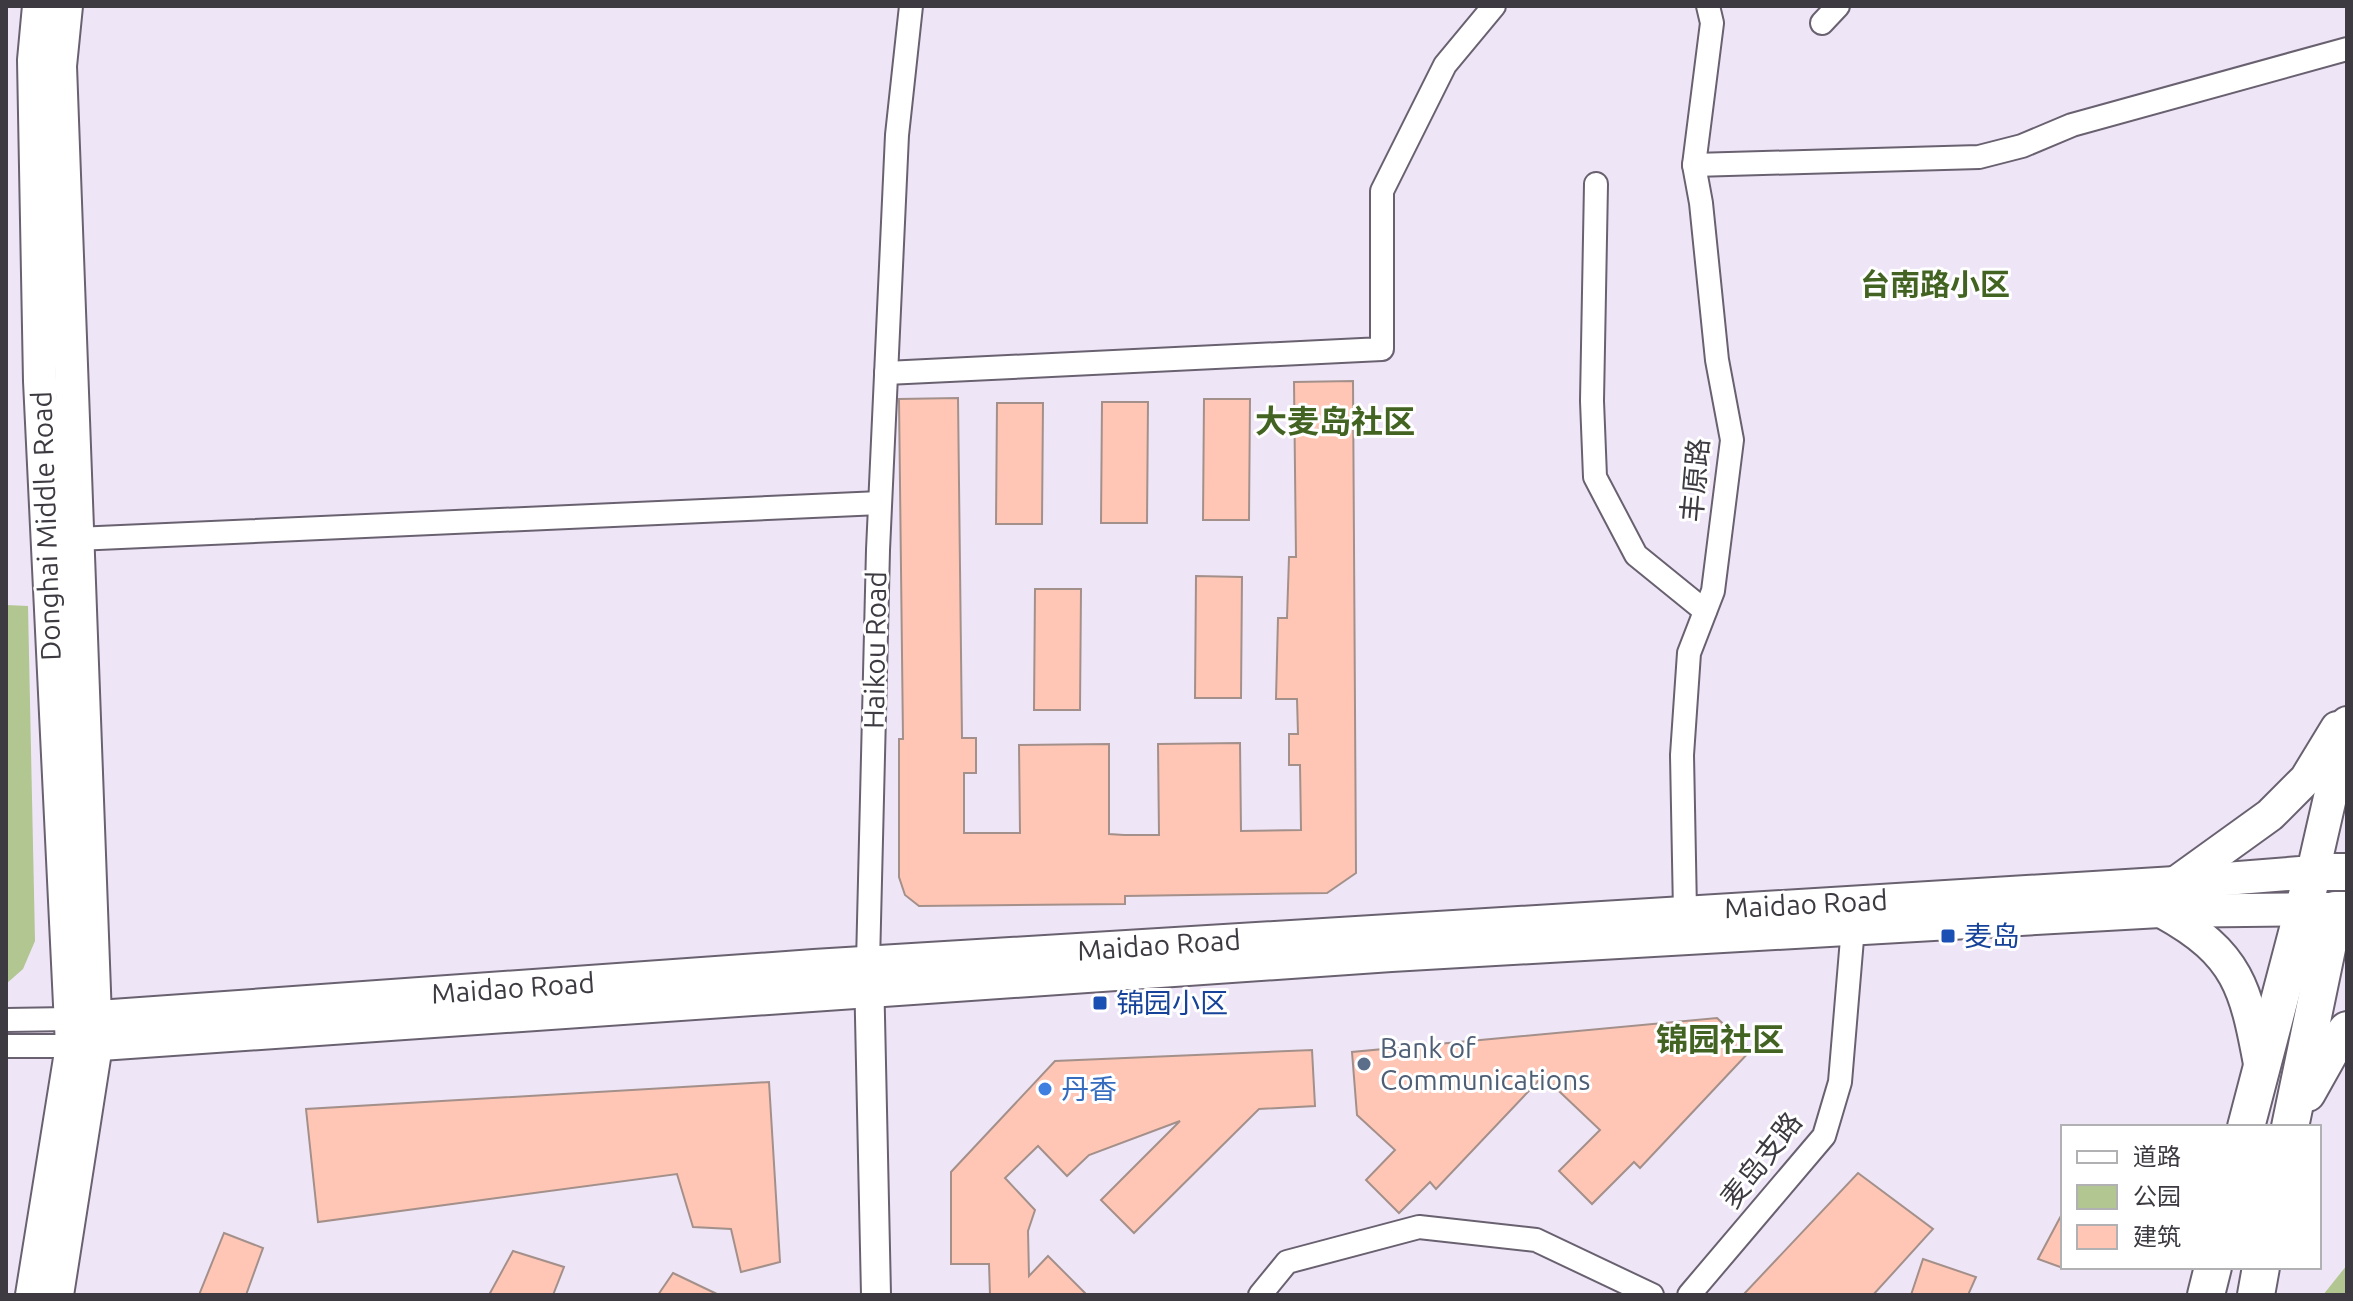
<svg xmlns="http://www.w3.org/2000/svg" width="2353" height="1301" font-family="Ubuntu,'Noto Sans SC',sans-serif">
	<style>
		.green { fill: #b1c691 }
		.building { fill: #ffc6b5; stroke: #a4908a; stroke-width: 2 }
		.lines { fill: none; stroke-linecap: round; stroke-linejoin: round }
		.minor-casing { stroke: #696170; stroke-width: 26 }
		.tertiary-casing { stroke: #696170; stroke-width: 32 }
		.secondary-casing { stroke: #696170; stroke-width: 36 }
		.primary-casing { stroke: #696170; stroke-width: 40 }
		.minor { stroke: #fff; stroke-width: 22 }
		.tertiary { stroke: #fff; stroke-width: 28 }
		.secondary { stroke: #fff; stroke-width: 32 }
		.primary { stroke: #fff; stroke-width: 36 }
		.transit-dot { fill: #1a4fb4; stroke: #fff; stroke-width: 3 }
		.service-dot { fill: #5c6f8a; stroke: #fff; stroke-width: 3 }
		.shop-dot { fill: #3f7fe0; stroke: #fff; stroke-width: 3 }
		.labels { text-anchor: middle; stroke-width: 6; stroke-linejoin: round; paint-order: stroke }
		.street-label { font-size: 28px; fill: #3d3a41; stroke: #fff }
		.transit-label { font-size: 28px; fill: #164399; stroke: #fff; text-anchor: start }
		.service-label { font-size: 28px; fill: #4e5e75; stroke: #fff; text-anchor: start }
		.shop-label { font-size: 28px; fill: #366cbe; stroke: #fff; text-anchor: start }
		.neighbourhood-label { font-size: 30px; font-weight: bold; fill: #426322; stroke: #fff }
		.quarter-label { font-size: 32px; font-weight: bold; fill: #426322; stroke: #fff }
	</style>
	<rect width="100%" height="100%" fill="#eee5f7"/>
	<g class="green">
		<polygon points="6,605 28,606 35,941 23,969 6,984"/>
		<polygon points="2347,1265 2347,1295 2323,1295"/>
	</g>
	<g class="building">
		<polygon points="1353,381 1356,873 1327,893 1125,896 1125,904 919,906 905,895 899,877 899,739 903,739 899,399 958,398 962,738 976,738 976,773 964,773 964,833 1020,833 1019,745 1109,744 1109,834 1124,835 1159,835 1158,744 1240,743 1241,831 1301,830 1300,765 1289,765 1289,734 1298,734 1297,699 1276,699 1278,618 1287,618 1289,557 1296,557 1294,382"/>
		<polygon points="1204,399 1250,399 1249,520 1203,520"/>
		<polygon points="1102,402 1148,402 1147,523 1101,523"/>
		<polygon points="997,403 1043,403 1042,524 996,524"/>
		<polygon points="1196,576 1242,577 1241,698 1195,698"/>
		<polygon points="1035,589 1081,589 1080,710 1034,710"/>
		<polygon points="1717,1018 1751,1050 1640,1168 1634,1162 1592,1204 1559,1171 1600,1130 1543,1076 1436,1189 1430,1182 1399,1213 1366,1180 1395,1150 1357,1115 1352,1052"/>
		<polygon points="1312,1050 1315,1106 1259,1109 1134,1233 1101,1200 1180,1121 1089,1155 1067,1176 1038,1146 1005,1178 1035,1210 1028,1231 1029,1276 1048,1256 1087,1295 990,1295 989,1264 951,1264 951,1172 1055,1061"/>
		<polygon points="769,1082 780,1262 741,1272 731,1229 693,1227 677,1174 318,1222 306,1109"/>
		<polygon points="1858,1173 1933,1229 1873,1295 1743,1295"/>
		<polygon points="2063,1212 2063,1268 2038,1259"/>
		<polygon points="224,1233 263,1248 246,1295 199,1295"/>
		<polygon points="513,1251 564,1267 553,1295 489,1295"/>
		<polygon points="1923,1259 1976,1277 1968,1295 1911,1295"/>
		<polygon points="673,1273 719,1295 658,1295"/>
	</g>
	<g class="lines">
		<g class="minor-casing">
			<g id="minor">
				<polyline points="1822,23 1838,6"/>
				<polyline points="1694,165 1979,157 2022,146 2072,125 2347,49"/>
				<polyline points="1596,184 1592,401 1595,477 1636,555 1705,611"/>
				<polyline points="886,373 1382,349 1382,191 1445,65 1494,6"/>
				<polyline points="76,539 880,503"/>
				<polyline points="1685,911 1682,755 1689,653 1713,591 1732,440 1717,360 1701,203 1694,165 1712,23 1708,6"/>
				<polyline points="868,963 878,550 897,135 911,6"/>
				<polyline points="6,1020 70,1019"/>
				<polyline points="6,1046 72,1046"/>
				<polyline points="1260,1295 1287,1262 1419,1227 1536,1240 1652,1295"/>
				<polyline points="1689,1295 1824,1136 1840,1082 1854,915"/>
			</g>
		</g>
		<g class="tertiary-casing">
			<polyline id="tertiary" points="869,971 876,1295"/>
		</g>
		<g class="secondary-casing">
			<g id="secondary">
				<polyline points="2177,882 2270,815 2306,779 2337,728"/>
				<path d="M2163,912C2239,954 2246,988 2261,1069"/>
				<polyline points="70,1019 814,966 2175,883 2313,872 2347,723"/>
				<polyline points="72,1046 1391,955 2160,911 2328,909"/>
				<polyline points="32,1295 72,1046 40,381 34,60 39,6"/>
				<polyline points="57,1295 96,1045 60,66 66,6"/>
			</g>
		</g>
		<g class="primary-casing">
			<g id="primary">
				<polyline points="2307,1093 2330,1052 2347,1030"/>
				<polyline points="2246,1127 2313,872 2347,872"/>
				<polyline points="2290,1127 2335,910 2347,910"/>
				<polyline points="2206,1295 2213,1267"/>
				<polyline points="2256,1295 2261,1267"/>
			</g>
		</g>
		<use href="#minor" class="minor"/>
		<use href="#tertiary" class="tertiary"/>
		<use href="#secondary" class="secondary"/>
		<use href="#primary" class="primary"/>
	</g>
	<g class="transit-dot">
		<rect x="1940" y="928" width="16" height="16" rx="4"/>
		<rect x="1092" y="995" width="16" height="16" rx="4"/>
	</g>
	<circle class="service-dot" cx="1364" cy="1064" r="8"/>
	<circle class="shop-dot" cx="1045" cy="1089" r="8"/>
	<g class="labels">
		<g class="street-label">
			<text transform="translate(1695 480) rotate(-85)" y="10">丰原路</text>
			<text transform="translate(46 526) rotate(-92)" y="10">Donghai Middle Road</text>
			<text transform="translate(875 650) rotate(-89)" y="10">Haikou Road</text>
			<text transform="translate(1806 904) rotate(-3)" y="10">Maidao Road</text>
			<text transform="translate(1159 945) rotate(-4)" y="10">Maidao Road</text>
			<text transform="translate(513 988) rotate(-4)" y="10">Maidao Road</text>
			<text transform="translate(1761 1160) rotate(-52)" y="10">麦岛支路</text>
		</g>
		<g class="transit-label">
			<text x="1964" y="946">麦岛</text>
			<text x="1116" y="1013">锦园小区</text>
		</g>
		<g class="service-label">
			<text x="1380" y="1058">Bank of<tspan x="1380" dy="32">Communications</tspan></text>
		</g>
		<g class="shop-label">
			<text x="1061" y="1099">丹香</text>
		</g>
		<g class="neighbourhood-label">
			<text x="1935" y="295">台南路小区</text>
		</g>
		<g class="quarter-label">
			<text x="1335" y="433">大麦岛社区</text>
			<text x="1720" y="1051">锦园社区</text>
		</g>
	</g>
	<rect width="2353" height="1301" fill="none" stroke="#3d3a41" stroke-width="16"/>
	<rect x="2061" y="1125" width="260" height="144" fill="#ffffff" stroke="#b1b0b3" stroke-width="2"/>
	<rect x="2077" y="1151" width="40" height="12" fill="#ffffff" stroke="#b1b0b3" stroke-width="2"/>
	<text x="2133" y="1165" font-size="24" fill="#3d3a41">道路</text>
	<rect x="2077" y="1185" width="40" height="24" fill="#b1c691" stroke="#b1b0b3" stroke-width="2"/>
	<text x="2133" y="1205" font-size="24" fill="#3d3a41">公园</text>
	<rect x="2077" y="1225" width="40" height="24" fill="#ffc6b5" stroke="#b1b0b3" stroke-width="2"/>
	<text x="2133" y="1245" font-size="24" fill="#3d3a41">建筑</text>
</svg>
